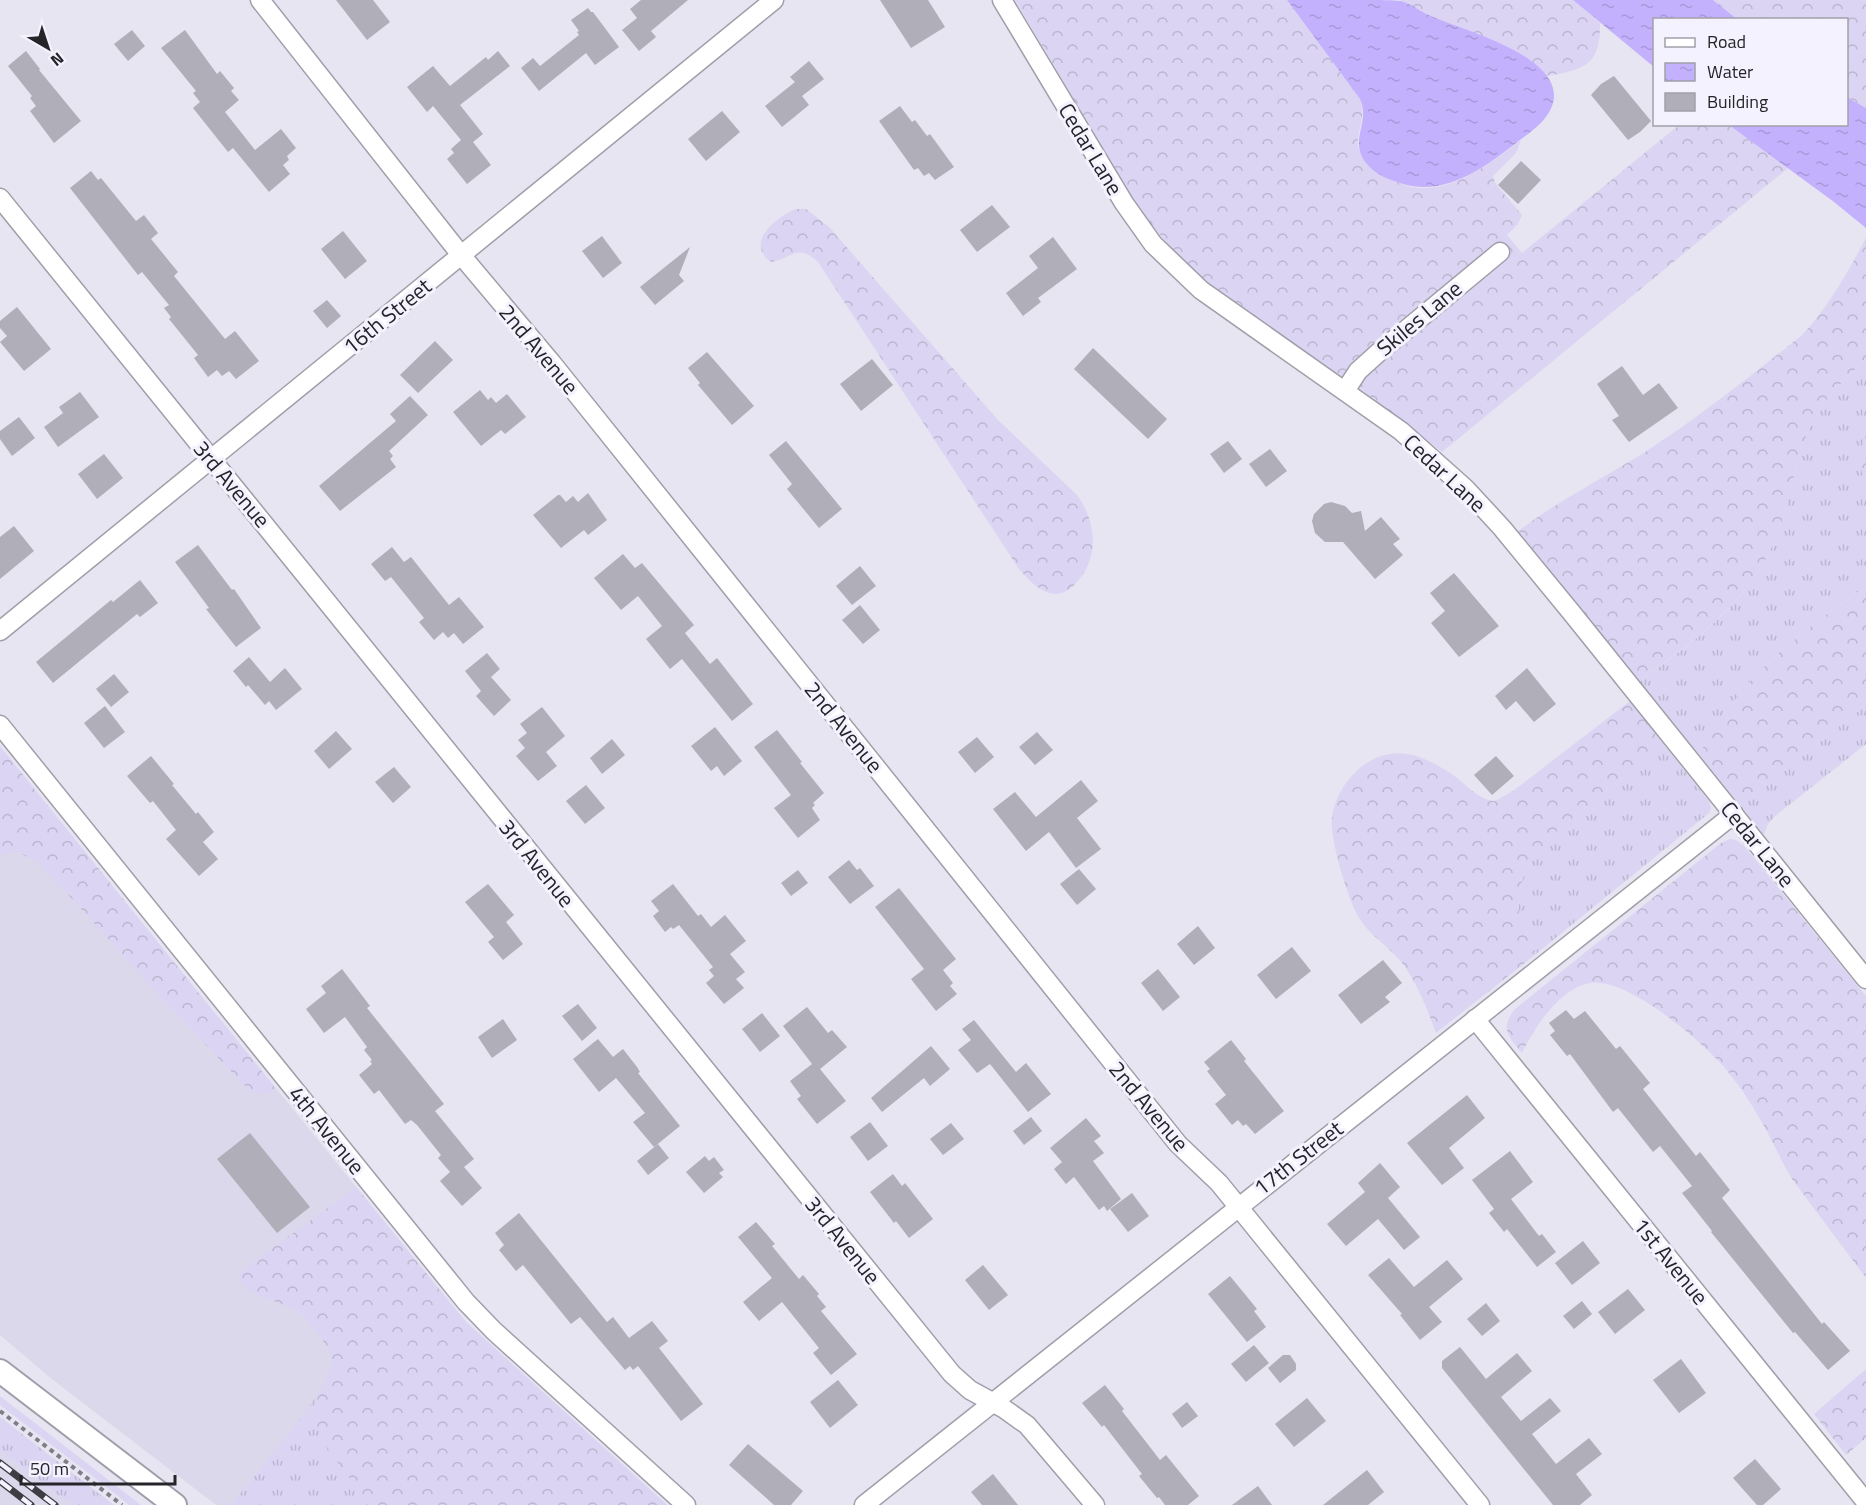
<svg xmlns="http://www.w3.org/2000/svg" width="1866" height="1505" font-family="'Titillium Web',sans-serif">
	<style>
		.built { fill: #dcd8ec }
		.grass { fill: url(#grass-tufts) }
		.forest { fill: url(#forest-crowns) }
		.water { fill: url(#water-ripples) }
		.building { fill: #b0aeb9 }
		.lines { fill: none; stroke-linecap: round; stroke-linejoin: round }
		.minor-casing { stroke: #a09ea9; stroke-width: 21 }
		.tertiary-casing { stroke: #a09ea9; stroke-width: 26 }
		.path { stroke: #7f7e86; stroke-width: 4; stroke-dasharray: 4.5 4.5; stroke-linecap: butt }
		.minor { stroke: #fff; stroke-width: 18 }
		.tertiary { stroke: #fff; stroke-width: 22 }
		.rail-casing { stroke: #3e3d43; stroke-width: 7 }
		.rail { stroke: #f4f2fe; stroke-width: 4.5; stroke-dasharray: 14; stroke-linecap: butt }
		.labels { text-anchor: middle; stroke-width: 6; stroke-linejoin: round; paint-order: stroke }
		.street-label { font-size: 22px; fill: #252429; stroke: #f4f2fe }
	</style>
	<defs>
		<pattern id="grass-tufts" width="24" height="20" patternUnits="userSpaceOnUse" patternTransform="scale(1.5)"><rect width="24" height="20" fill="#dbd4f3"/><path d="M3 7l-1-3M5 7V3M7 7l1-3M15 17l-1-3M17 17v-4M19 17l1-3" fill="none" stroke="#bcb6d0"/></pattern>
		<pattern id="forest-crowns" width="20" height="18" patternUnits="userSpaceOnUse" patternTransform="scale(1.5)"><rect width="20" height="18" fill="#dbd4f3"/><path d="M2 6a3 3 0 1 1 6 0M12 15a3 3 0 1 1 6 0" fill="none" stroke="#bcb6d0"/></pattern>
		<pattern id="water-ripples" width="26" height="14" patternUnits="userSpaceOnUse" patternTransform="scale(1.5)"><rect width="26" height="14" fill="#c4b1fd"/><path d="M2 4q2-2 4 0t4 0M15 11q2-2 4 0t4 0" fill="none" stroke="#a898d9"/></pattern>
	</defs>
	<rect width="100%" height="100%" fill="#e7e5f1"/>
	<g class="built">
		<polygon points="0,834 137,917 466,1322 667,1505 216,1505 53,1380 0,1335"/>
		<polygon points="0,1451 66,1501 71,1505 0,1505"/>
	</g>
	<g class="grass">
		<path d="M1866,358V434L1860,455L1863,475L1866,479V586C1831,611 1796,636 1765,666C1739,691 1719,723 1699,754L1639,681C1692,644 1748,603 1774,542C1792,502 1794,455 1815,417C1827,395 1849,376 1866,358Z"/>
		<polygon points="1866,705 1866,744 1774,817 1768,824 1764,835 1740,805"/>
		<polygon points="1664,745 1709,801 1711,808 1709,813 1536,954 1519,914 1518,895 1524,875 1533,857 1559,829"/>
		<path d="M322,1388C318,1397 313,1405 314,1415C317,1444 354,1482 371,1505H231L304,1414Z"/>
		<polygon points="0,1396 141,1505 129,1505 118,1496 0,1405"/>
		<polygon points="0,1417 114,1505 71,1505 0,1451"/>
	</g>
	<g class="forest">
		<path d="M1015,0H1287L1360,99C1368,118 1352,140 1360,152C1364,159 1376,164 1382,169C1389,174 1397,183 1405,185C1446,199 1492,162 1521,140L1516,153L1493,176L1495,183L1522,215L1518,224L1507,235L1522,253L1679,125H1729L1788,168L1442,452L1361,389L1251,314L1202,279L1170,247L1138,208Z"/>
		<path d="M1400,0H1573L1600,23C1601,65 1584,70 1546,76L1498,43L1427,15Z"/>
		<polygon points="1713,0 1866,0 1866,108 1847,97 1846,20 1737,19"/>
		<path d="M796,209H806L829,227L998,420L1077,495C1096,521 1100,557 1077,582C1071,589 1062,595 1053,594C1038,591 1028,579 1019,569L818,262C797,242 792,259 771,262C744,243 776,217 796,209Z"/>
		<path d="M1866,238V358C1849,376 1827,395 1815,417C1794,455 1792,502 1774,542C1748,603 1692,643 1639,681L1517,532C1556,502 1600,480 1642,454C1698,418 1749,377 1801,336C1829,307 1847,273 1866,238Z"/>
		<path d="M1866,434V479C1855,465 1861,450 1866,434Z"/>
		<path d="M1866,586V705L1740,805L1699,754C1712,733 1725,712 1740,693C1775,650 1822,618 1866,586Z"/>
		<path d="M1630,701L1664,745L1559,829L1533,857L1524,875L1518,895L1519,914L1536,954L1436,1033C1427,1009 1418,984 1402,963C1390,947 1370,936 1359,918C1348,900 1329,837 1332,817C1336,789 1360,758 1390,754C1412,750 1435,763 1453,775C1466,784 1478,800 1495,801L1513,791Z"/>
		<polygon points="0,746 276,1089 265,1095 252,1093 173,1011 75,902 36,861 17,852 0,855"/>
		<path d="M1730,839L1736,840L1745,847L1866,996V1278L1792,1179C1782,1162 1774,1144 1764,1126C1754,1108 1742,1089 1729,1073C1706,1044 1628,977 1590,983C1560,988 1534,1028 1522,1053C1509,1037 1499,1029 1515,1009L1721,843Z"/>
		<path d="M356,1187L466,1322L667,1505H371C353,1481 320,1446 314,1416C310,1391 342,1373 327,1347C319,1334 305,1318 293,1310C276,1298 247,1299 239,1278L242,1271L248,1266Z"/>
		<polygon points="1866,1369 1866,1438 1846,1455 1814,1414"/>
	</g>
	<g class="water">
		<path d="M1287,0C1315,0 1342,0 1369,0C1379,0 1392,0 1401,1C1412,4 1422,13 1433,17C1464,30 1553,54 1554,95C1554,117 1532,131 1516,143C1483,169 1442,199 1397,182C1388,179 1380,176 1373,170C1343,144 1372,125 1360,99Z"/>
		<polygon points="1573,0 1713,0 1737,19 1654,20 1654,67"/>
		<polygon points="1847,97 1866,108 1866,228 1834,202 1729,125 1846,124"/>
	</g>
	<g class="building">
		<polygon points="336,0 373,0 390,22 367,40"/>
		<polygon points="641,0 688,0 651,31 656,37 639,51 622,30 637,18 630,9"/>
		<polygon points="880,0 928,0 945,27 911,48"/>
		<polygon points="588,8 591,12 593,12 619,47 595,65 586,53 539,91 521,68 533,58 540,66 579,35 577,32 579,31 571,20"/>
		<polygon points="132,30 145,46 128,61 114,44"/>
		<polygon points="185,30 217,74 220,71 234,88 231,91 239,100 225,112 255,150 281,129 296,148 287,156 289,160 283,165 290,174 269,192 233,148 228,152 193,108 200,102 193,93 196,91 161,48"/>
		<polygon points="26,51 40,69 39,70 81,121 54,143 30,111 36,106 30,98 32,96 8,66"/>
		<polygon points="498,51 510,66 460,105 483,134 473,142 491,165 467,184 447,159 454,153 451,149 461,140 433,106 427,112 407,87 433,66 450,86 486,57 488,60"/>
		<polygon points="809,61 824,79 802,96 809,105 782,127 765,106 795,82 790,77"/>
		<polygon points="1614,76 1651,121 1640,132 1628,140 1591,95 1601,84"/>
		<polygon points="900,106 912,122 915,120 927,136 930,134 954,167 935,180 929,173 924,176 918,168 914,170 879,121"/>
		<polygon points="722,111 740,132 706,161 688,139"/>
		<polygon points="1521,161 1541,180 1518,204 1498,185"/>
		<polygon points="91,171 98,180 101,178 136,221 144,215 158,233 151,239 178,272 174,276 225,339 235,331 259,361 236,379 229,371 222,376 217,370 208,377 194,358 198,355 169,319 171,317 164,308 169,305 142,272 138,275 70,188"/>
		<polygon points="992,205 1010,227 977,252 960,230"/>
		<polygon points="343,231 367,261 345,279 321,249"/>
		<polygon points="602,236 622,263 603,278 582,251"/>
		<polygon points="1053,237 1077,269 1038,298 1041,302 1023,316 1006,293 1038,268 1029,256"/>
		<polygon points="690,247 679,275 684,281 655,305 640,287"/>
		<polygon points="327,300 341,316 327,328 313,311"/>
		<polygon points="17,307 51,349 24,371 0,342 7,336 0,328 0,321"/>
		<polygon points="435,341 453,360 418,393 400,375"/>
		<polygon points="1093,348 1167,419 1148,439 1074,369"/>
		<polygon points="707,352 754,406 732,425 698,385 700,383 688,368"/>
		<polygon points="872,359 893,385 861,411 840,384"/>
		<polygon points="1622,366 1643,395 1659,383 1678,408 1629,442 1612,420 1619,416 1597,384"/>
		<polygon points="480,390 488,400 491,397 496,403 507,394 526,417 505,434 501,430 481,446 453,412"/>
		<polygon points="80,392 99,417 58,447 44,427 63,413 59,407"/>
		<polygon points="410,396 428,415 389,451 393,456 390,459 396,467 340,511 319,486 396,421 390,414"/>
		<polygon points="19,417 35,438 12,456 0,439 0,431"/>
		<polygon points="786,441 842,509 819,528 787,489 792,484 769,455"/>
		<polygon points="1228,441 1242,459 1224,473 1210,454"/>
		<polygon points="1270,449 1287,471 1266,487 1249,464"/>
		<polygon points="104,454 123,478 97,499 78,474"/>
		<polygon points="588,493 607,520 588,535 584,530 561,548 533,515 558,495 560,495 566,502 573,496 578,502"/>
		<polygon points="1331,502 1345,506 1352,513 1361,511 1365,531 1381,517 1400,539 1393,544 1403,555 1375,579 1343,542 1325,542 1315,533 1312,521 1314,514 1324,504"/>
		<polygon points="14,526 34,551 0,579 0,537"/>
		<polygon points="198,545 232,590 234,589 261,628 236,647 206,609 209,608 175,562"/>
		<polygon points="392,547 404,562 411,557 449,605 459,597 484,627 463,644 454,633 448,638 443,632 434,640 419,622 424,618 391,577 385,581 371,564"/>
		<polygon points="623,554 635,568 642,563 694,625 685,633 710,664 717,658 753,704 732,721 682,659 670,669 646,639 662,626 638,596 621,610 594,578"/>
		<polygon points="860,566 876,586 852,605 836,586"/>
		<polygon points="1454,573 1499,626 1459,657 1431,623 1445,611 1430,593"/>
		<polygon points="140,580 158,603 140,617 137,614 53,683 36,662 111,600 113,602"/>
		<polygon points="860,605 880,630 863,644 842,620"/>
		<polygon points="487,653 500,669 491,677 511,700 494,716 476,696 481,691 465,671"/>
		<polygon points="249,657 270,682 285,668 302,689 276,710 269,701 265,705 248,685 246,687 233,671"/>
		<polygon points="1527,668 1556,704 1534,722 1516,701 1506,710 1495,696"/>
		<polygon points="114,674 129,692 111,707 96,689"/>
		<polygon points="105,706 125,732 104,748 84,723"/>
		<polygon points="542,707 565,736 546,752 557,766 538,781 516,756 525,748 518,740 527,733 520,724"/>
		<polygon points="715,727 742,761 724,776 717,766 711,771 691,746"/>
		<polygon points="777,730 802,762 800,763 824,793 813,803 815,805 812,808 820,820 798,838 774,808 791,795 754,747"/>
		<polygon points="336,731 352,749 329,769 314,751"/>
		<polygon points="1037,732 1053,750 1035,765 1019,747"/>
		<polygon points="977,737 994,757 975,773 958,752"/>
		<polygon points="612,739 625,755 602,774 590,758"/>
		<polygon points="151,756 174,784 172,785 196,814 198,812 214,832 203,842 218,859 199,876 166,839 176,830 153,801 150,803 127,776"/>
		<polygon points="1496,756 1514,776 1492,795 1474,775"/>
		<polygon points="394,767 411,787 393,803 375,782"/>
		<polygon points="1081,780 1098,801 1077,818 1101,849 1076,868 1049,832 1026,851 993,809 1015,792 1036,817"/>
		<polygon points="586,785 605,808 585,824 566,801"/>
		<polygon points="849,860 857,870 860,868 874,886 850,904 828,877"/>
		<polygon points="1079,869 1096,889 1077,905 1060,884"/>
		<polygon points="798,870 808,883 791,896 781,883"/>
		<polygon points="488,884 514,915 506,922 523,944 503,960 488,942 494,937 465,902"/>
		<polygon points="673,884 698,916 701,914 711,927 725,915 746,941 730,954 745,972 736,979 744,988 724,1004 706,983 714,976 709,970 713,967 679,925 673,929 671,927 665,932 653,916 659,911 651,901"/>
		<polygon points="899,888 956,959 943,970 953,983 950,986 957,994 936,1011 911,979 924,969 875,907"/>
		<polygon points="1198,926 1215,948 1194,965 1177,944"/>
		<polygon points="1292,947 1311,971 1276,999 1257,975"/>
		<polygon points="1383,960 1402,983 1385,997 1390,1002 1361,1024 1338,995"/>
		<polygon points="342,969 370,1006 367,1008 444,1104 435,1111 474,1159 464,1167 482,1188 462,1206 440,1181 450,1172 438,1158 441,1155 417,1125 411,1120 405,1124 379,1090 374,1094 359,1075 372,1064 370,1061 372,1060 364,1050 367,1047 345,1017 324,1033 306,1009 326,993 321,986"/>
		<polygon points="1158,969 1180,997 1163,1011 1141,983"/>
		<polygon points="578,1004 597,1028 582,1041 562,1016"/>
		<polygon points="807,1007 828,1033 832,1030 847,1047 820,1069 846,1101 817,1124 797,1099 801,1096 790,1081 812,1064 783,1026"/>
		<polygon points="1566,1010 1574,1019 1585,1011 1616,1049 1620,1046 1650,1083 1643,1089 1696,1156 1700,1152 1730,1190 1722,1198 1822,1324 1824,1322 1850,1351 1828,1370 1795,1332 1793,1333 1711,1232 1712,1231 1682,1193 1692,1186 1660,1146 1653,1152 1618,1108 1613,1112 1570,1054 1567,1056 1550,1035 1555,1031 1549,1023"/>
		<polygon points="762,1013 780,1036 760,1052 742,1029"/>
		<polygon points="503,1019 517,1040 492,1058 478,1037"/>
		<polygon points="974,1020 1016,1072 1026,1063 1051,1094 1028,1112 990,1064 977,1073 958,1050 971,1040 962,1029"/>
		<polygon points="598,1039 613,1057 623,1049 637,1067 640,1072 638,1073 680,1126 654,1147 633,1122 645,1113 616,1078 599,1092 573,1059"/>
		<polygon points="1231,1040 1246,1059 1244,1061 1284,1111 1255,1134 1246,1124 1243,1126 1238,1120 1232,1125 1215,1104 1226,1095 1207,1071 1210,1069 1204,1062"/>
		<polygon points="931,1046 950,1069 930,1086 924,1078 882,1112 871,1098"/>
		<polygon points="1467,1095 1485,1118 1449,1148 1464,1168 1442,1185 1407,1143"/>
		<polygon points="1031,1117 1042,1131 1024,1145 1013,1131"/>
		<polygon points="1086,1118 1101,1136 1094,1141 1104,1153 1093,1161 1121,1199 1107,1211 1104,1206 1099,1210 1074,1177 1066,1184 1054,1169 1062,1162 1050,1148"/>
		<polygon points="870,1122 888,1146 868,1161 850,1137"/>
		<polygon points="951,1123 964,1139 943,1155 930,1139"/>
		<polygon points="250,1133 310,1207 277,1233 217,1159"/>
		<polygon points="658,1144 669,1158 648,1175 637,1161"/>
		<polygon points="1510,1151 1533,1182 1511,1199 1539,1236 1542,1234 1556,1252 1537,1267 1507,1229 1504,1232 1489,1213 1494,1209 1472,1180"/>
		<polygon points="705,1156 709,1161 714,1157 724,1170 719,1173 723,1177 704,1193 686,1172"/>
		<polygon points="1380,1163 1400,1187 1388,1198 1420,1237 1404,1250 1378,1219 1346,1246 1327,1224 1365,1192 1358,1183"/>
		<polygon points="893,1174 902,1186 905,1183 933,1219 909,1238 896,1221 894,1223 870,1192"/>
		<polygon points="1132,1193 1149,1216 1128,1232 1110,1209"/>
		<polygon points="519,1213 607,1322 613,1317 629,1338 652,1321 668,1341 659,1348 703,1404 681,1421 638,1366 633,1370 630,1366 625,1370 580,1317 571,1324 523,1265 516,1271 499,1250 504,1245 495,1233"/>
		<polygon points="756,1222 775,1244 772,1246 799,1279 803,1275 819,1294 817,1296 826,1307 821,1311 857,1354 831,1375 813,1353 819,1348 782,1302 759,1321 743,1302 772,1278 738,1237"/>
		<polygon points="1583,1241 1600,1263 1572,1285 1555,1263"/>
		<polygon points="1389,1258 1414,1287 1447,1260 1463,1279 1429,1307 1442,1322 1420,1340 1400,1315 1402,1314 1368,1275"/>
		<polygon points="983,1265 1008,1295 989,1310 965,1280"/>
		<polygon points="1230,1276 1257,1309 1254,1311 1266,1327 1247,1342 1208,1294"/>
		<polygon points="1628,1289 1645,1310 1615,1334 1598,1312"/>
		<polygon points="1582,1301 1592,1314 1574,1329 1563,1316"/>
		<polygon points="1486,1303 1500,1321 1482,1336 1467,1319"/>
		<polygon points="1254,1345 1269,1363 1246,1382 1231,1364"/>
		<polygon points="1460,1347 1486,1379 1517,1353 1532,1371 1501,1397 1521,1421 1550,1398 1561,1411 1532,1434 1556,1464 1589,1438 1602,1454 1576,1474 1592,1495 1580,1505 1553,1505 1442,1368 1442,1361"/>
		<polygon points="1283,1355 1290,1355 1296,1364 1296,1370 1280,1383 1268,1368"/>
		<polygon points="1681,1359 1706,1393 1679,1413 1653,1380"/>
		<polygon points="838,1380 858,1405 830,1428 810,1402"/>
		<polygon points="1105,1385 1124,1409 1122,1411 1160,1460 1166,1455 1199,1496 1188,1505 1165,1505 1159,1497 1157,1498 1139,1476 1142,1474 1104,1425 1102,1427 1082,1403"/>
		<polygon points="1307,1398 1326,1421 1294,1447 1275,1424"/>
		<polygon points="1187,1402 1198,1416 1182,1428 1172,1414"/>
		<polygon points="748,1444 803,1491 791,1505 774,1505 729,1465"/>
		<polygon points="1755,1459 1781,1489 1763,1505 1757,1505 1733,1478"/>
		<polygon points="1367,1470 1384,1492 1368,1505 1323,1505"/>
		<polygon points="993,1474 1018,1505 982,1505 971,1492"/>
		<polygon points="1258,1486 1272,1505 1232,1505"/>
	</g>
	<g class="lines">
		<g class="minor-casing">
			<g id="minor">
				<polyline points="260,0 461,255 551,362 1178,1144 1219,1183 1480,1505"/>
				<polyline points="1002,0 1124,203 1153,244 1201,290 1401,431 1466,489 1502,528 1571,612 1866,979"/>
				<polyline points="0,198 952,1374 970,1390 1003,1408 1027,1425 1095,1505"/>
				<polyline points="1345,391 1358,371 1378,353 1500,252"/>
				<polyline points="0,631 774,0"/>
				<polyline points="0,725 466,1302 494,1331 686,1505"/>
				<polyline points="1475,1019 1866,1502"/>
				<polyline points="864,1505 1734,814"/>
			</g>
		</g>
		<g class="tertiary-casing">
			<polyline id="tertiary" points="0,1371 175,1505"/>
		</g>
		<polyline class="path" points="0,1411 122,1505"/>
		<use href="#minor" class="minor"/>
		<use href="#tertiary" class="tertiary"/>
		<g class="rail-casing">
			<g id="rail">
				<polyline points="0,1463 55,1505"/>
				<polyline points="0,1481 31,1505"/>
			</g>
		</g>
		<use href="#rail" class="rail"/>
	</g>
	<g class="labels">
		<g class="street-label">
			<text transform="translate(1091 149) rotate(59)" y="8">Cedar Lane</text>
			<text transform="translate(387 316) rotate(-39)" y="8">16th Street</text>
			<text transform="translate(1419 318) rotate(-40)" y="8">Skiles Lane</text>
			<text transform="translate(539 349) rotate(50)" y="8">2nd Avenue</text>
			<text transform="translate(1445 473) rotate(43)" y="8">Cedar Lane</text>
			<text transform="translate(232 484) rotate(50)" y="8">3rd Avenue</text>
			<text transform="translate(844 727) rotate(51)" y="8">2nd Avenue</text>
			<text transform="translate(1758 844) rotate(51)" y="8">Cedar Lane</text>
			<text transform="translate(537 863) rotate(51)" y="8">3rd Avenue</text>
			<text transform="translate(1149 1106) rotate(50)" y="8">2nd Avenue</text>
			<text transform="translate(327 1130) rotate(51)" y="8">4th Avenue</text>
			<text transform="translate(1298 1158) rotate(-38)" y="8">17th Street</text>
			<text transform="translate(843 1240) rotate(51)" y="8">3rd Avenue</text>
			<text transform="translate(1671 1261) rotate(51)" y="8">1st Avenue</text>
		</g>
	</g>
	<rect x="1653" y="18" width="195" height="108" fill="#f4f2fe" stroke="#a1a0a9" stroke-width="1.5"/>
	<rect x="1665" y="38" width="30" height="9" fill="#ffffff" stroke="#a1a0a9" stroke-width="1.5"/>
	<text x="1707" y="48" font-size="18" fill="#252429">Road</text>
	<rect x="1665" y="63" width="30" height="18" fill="url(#water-ripples)" stroke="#a1a0a9" stroke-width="1.5"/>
	<text x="1707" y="78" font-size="18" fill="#252429">Water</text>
	<rect x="1665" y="93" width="30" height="18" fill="#b0aeb9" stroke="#a1a0a9" stroke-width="1.5"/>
	<text x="1707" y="108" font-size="18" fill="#252429">Building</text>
	<g transform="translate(48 48) rotate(141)" stroke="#f4f2fe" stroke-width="4.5" paint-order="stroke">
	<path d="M0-4.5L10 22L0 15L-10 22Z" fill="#252429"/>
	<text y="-9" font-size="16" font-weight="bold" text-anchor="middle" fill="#252429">N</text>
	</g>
	<path d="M21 1475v9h154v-9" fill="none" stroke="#252429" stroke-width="3"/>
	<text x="30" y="1475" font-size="18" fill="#252429" stroke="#f4f2fe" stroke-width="4.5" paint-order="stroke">50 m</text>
</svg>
